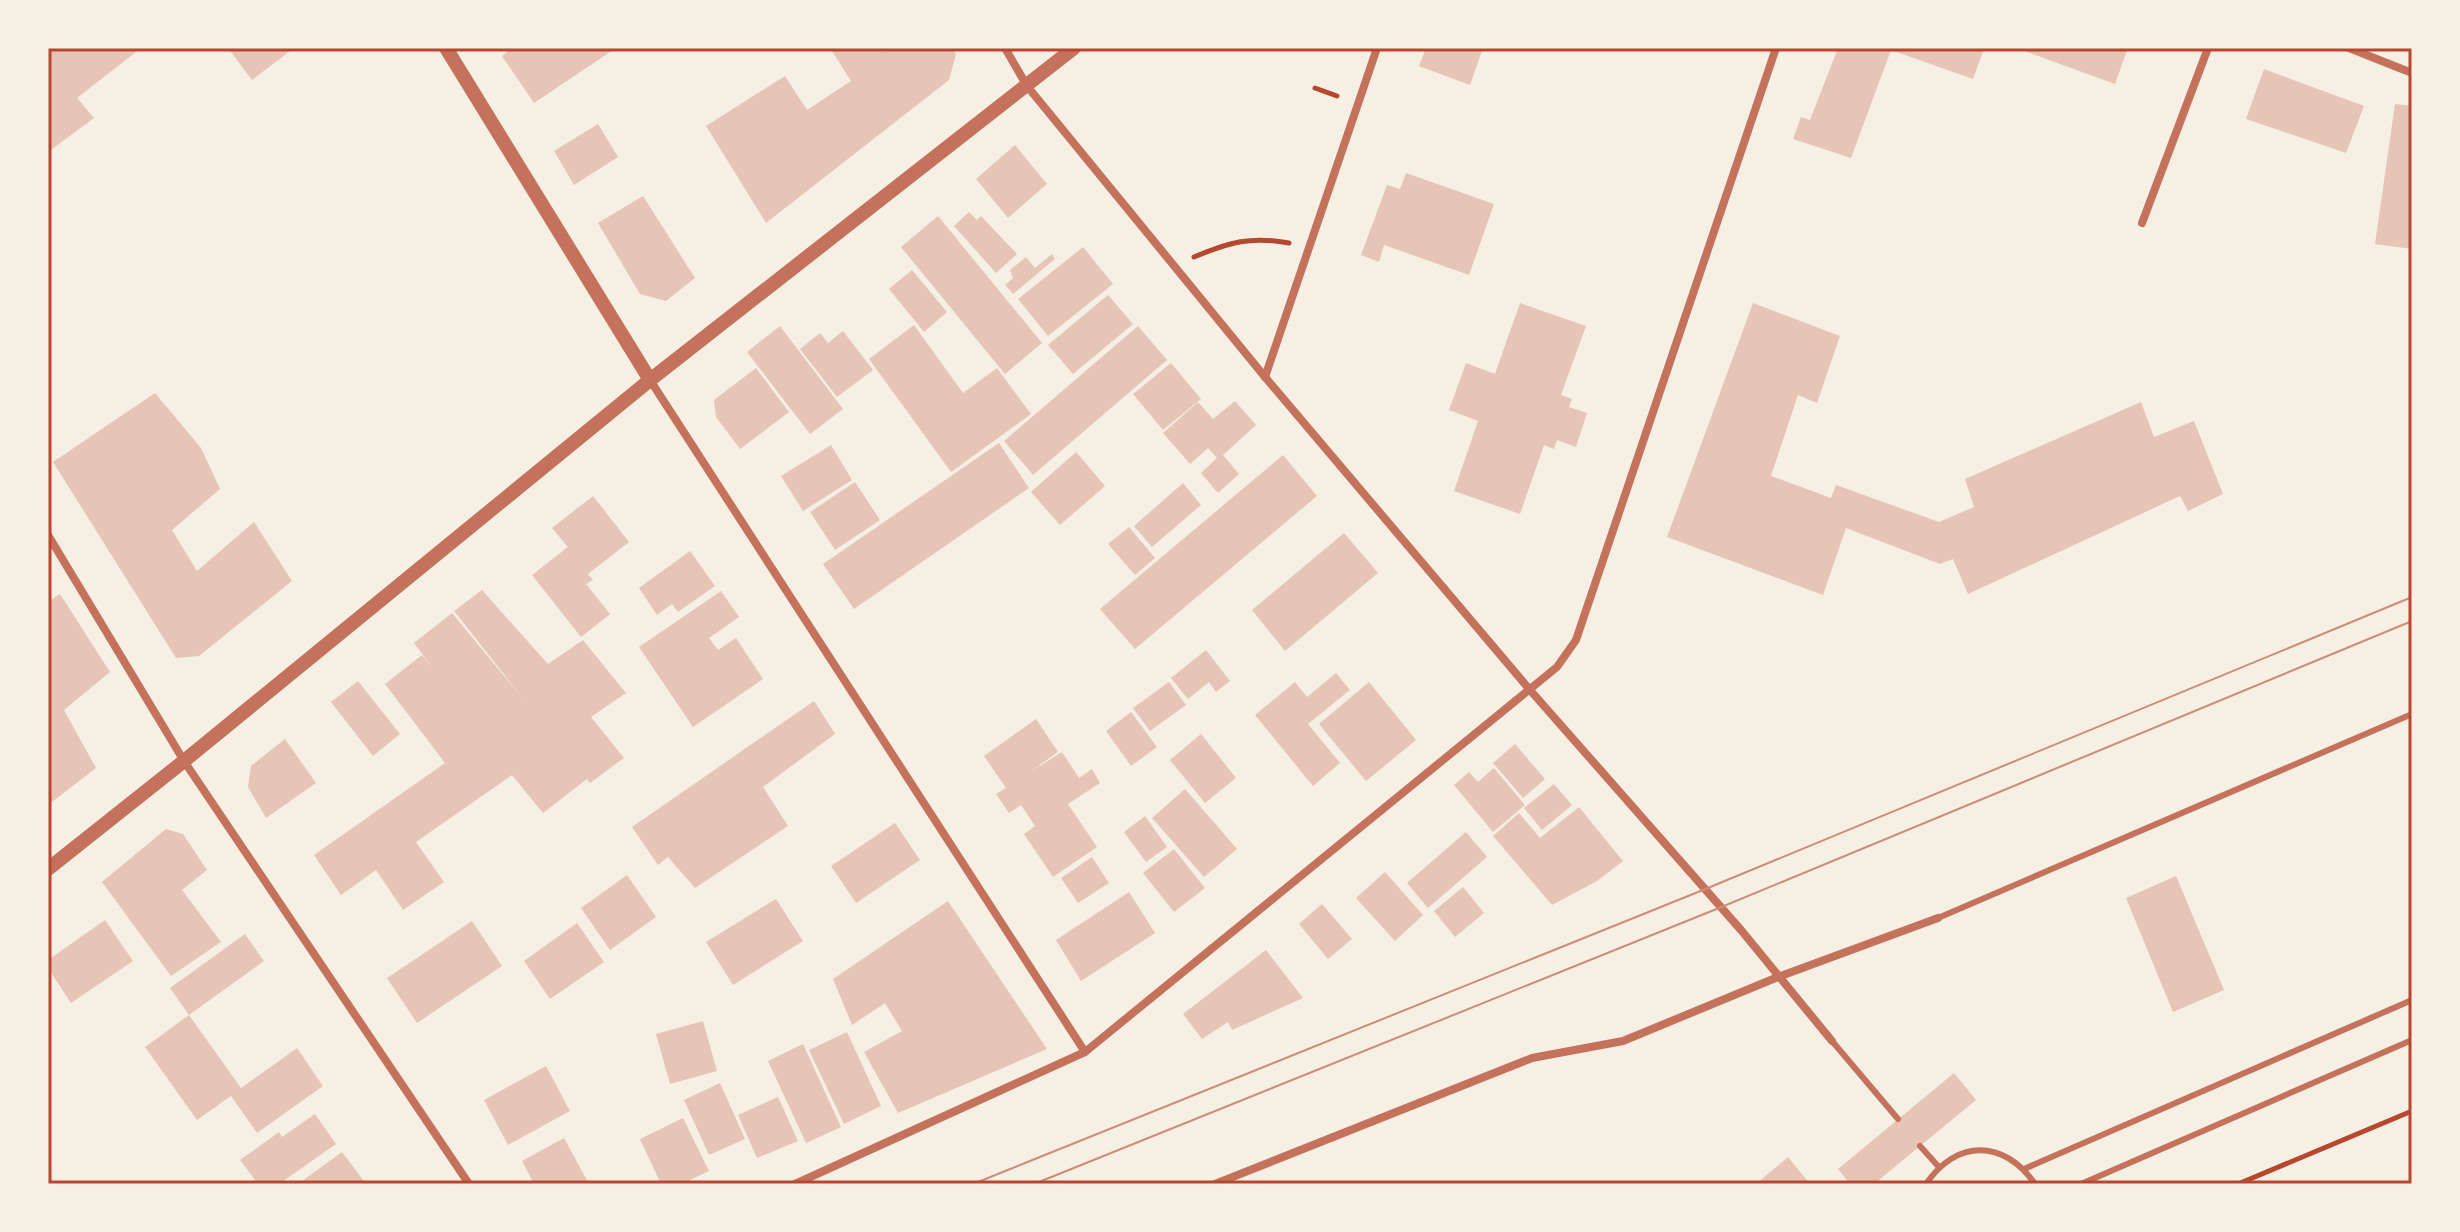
<svg xmlns="http://www.w3.org/2000/svg" width="2460" height="1232" font-family="Figtree,sans-serif">
	<style>
		.building { fill: #e6c5b7 }
		.lines { fill: none; stroke-linecap: round; stroke-linejoin: round }
		.path { stroke: #b5482f; stroke-width: 5 }
		.service { stroke: #c5725c; stroke-width: 6 }
		.minor { stroke: #c5725c; stroke-width: 8 }
		.tertiary { stroke: #c5725c; stroke-width: 14 }
		.tram { stroke: #cf8b77; stroke-width: 2 }
		.neatline { fill: none; stroke: #b5482f; stroke-width: 3 }
	</style>
	<rect width="100%" height="100%" fill="#f6efe4"/>
	<g class="building">
		<polygon points="48,48 141,48 77,98 94,118 48,152"/>
		<polygon points="228,48 294,48 252,80"/>
		<polygon points="512,48 616,48 534,103 502,56"/>
		<polygon points="830,48 884,48 887,52 895,48 952,48 956,54 949,80 766,223 706,126 785,76 807,110 851,81"/>
		<polygon points="1426,48 1483,48 1470,85 1419,66"/>
		<polygon points="1838,48 1982,48 1984,49 1973,79 1891,50 1851,158 1793,139 1801,117 1810,120"/>
		<polygon points="2016,48 2128,48 2115,84"/>
		<polygon points="2264,69 2364,106 2346,153 2246,119"/>
		<polygon points="2395,104 2412,106 2412,249 2375,244"/>
		<polygon points="598,124 618,157 574,185 554,151"/>
		<polygon points="1015,145 1047,184 1008,218 976,179"/>
		<polygon points="1406,173 1494,204 1469,275 1384,245 1379,262 1361,255 1387,185 1400,189"/>
		<polygon points="643,196 695,278 666,301 640,294 598,223"/>
		<polygon points="969,212 977,220 981,216 1017,254 996,273 954,226"/>
		<polygon points="938,216 1042,343 1005,374 901,247"/>
		<polygon points="1083,247 1113,284 1048,336 1018,299"/>
		<polygon points="1052,254 1055,259 1013,294 1005,285 1013,278 1010,270 1026,257 1035,268"/>
		<polygon points="912,270 947,312 924,332 889,289"/>
		<polygon points="1108,295 1133,324 1073,374 1048,345"/>
		<polygon points="1520,303 1586,326 1561,395 1572,399 1569,407 1587,413 1576,447 1557,440 1554,449 1544,445 1520,514 1454,491 1478,421 1449,410 1466,363 1495,374"/>
		<polygon points="1753,303 1840,336 1817,403 1798,395 1771,476 1831,498 1836,485 1939,522 1974,507 1965,479 2141,402 2154,437 2194,421 2223,494 2188,511 2180,496 1968,594 1953,559 1940,564 1846,528 1823,595 1667,537"/>
		<polygon points="914,325 963,393 997,368 1031,414 951,472 869,359"/>
		<polygon points="780,326 843,409 810,434 747,352"/>
		<polygon points="1138,326 1167,360 1033,475 1004,441"/>
		<polygon points="843,331 873,370 837,397 800,349 820,333 828,343"/>
		<polygon points="1171,363 1201,399 1163,430 1133,394"/>
		<polygon points="756,368 789,412 740,449 716,417 714,400"/>
		<polygon points="155,393 201,448 220,489 172,530 197,571 254,522 292,581 199,656 176,658 53,462"/>
		<polygon points="1235,401 1256,425 1223,455 1239,474 1218,493 1201,473 1217,458 1208,448 1190,464 1163,433 1198,402 1213,419"/>
		<polygon points="999,443 1029,488 854,609 823,564"/>
		<polygon points="831,445 852,480 803,511 781,476"/>
		<polygon points="1076,452 1105,486 1060,525 1031,492"/>
		<polygon points="1283,455 1317,496 1135,649 1100,609"/>
		<polygon points="855,482 880,520 835,550 810,512"/>
		<polygon points="1183,483 1201,505 1152,547 1134,526"/>
		<polygon points="593,496 629,542 588,574 593,580 586,584 610,614 581,637 532,575 568,547 552,528"/>
		<polygon points="1129,527 1155,558 1135,575 1108,544"/>
		<polygon points="1344,533 1378,573 1285,651 1252,610"/>
		<polygon points="690,551 715,586 678,612 672,604 657,615 639,588"/>
		<polygon points="482,590 548,664 583,640 626,693 591,717 624,758 590,783 587,779 543,813 512,775 416,842 444,882 403,910 376,870 341,895 314,855 445,763 385,684 422,655 432,667 414,643 452,613 525,701 454,611"/>
		<polygon points="721,591 739,617 709,638 718,650 736,638 763,679 693,727 639,647"/>
		<polygon points="60,594 110,672 64,710 96,768 48,805 48,602"/>
		<polygon points="1206,650 1230,681 1216,692 1209,682 1188,699 1171,678"/>
		<polygon points="1336,673 1350,690 1308,724 1340,763 1313,786 1255,715 1295,682 1307,697"/>
		<polygon points="358,681 400,734 373,756 331,702"/>
		<polygon points="1169,682 1186,705 1150,731 1133,708"/>
		<polygon points="1369,682 1416,740 1366,781 1319,724"/>
		<polygon points="814,701 835,734 763,787 788,826 695,888 668,857 658,865 632,827"/>
		<polygon points="1131,712 1157,747 1131,766 1106,731"/>
		<polygon points="1036,719 1058,752 1030,772 1062,752 1079,778 1092,769 1100,783 1068,804 1097,847 1053,877 1024,834 1035,826 1021,805 1009,813 996,794 1006,788 984,756"/>
		<polygon points="1201,734 1236,778 1205,803 1170,760"/>
		<polygon points="285,739 316,783 266,818 248,787 251,766"/>
		<polygon points="1515,744 1545,779 1523,798 1493,763"/>
		<polygon points="1494,768 1525,805 1493,832 1454,785 1469,772 1478,782"/>
		<polygon points="1554,784 1572,805 1542,830 1524,808"/>
		<polygon points="1185,789 1237,849 1204,877 1152,818"/>
		<polygon points="1579,807 1623,861 1597,881 1552,905 1493,836 1519,813 1540,838"/>
		<polygon points="1145,816 1167,847 1146,862 1124,832"/>
		<polygon points="895,823 920,860 856,903 831,866"/>
		<polygon points="166,829 183,834 207,870 182,890 221,942 171,976 102,882"/>
		<polygon points="1466,832 1487,857 1428,908 1407,883"/>
		<polygon points="1174,849 1205,888 1174,912 1143,873"/>
		<polygon points="1092,857 1109,883 1078,903 1061,878"/>
		<polygon points="1385,872 1423,915 1395,941 1356,898"/>
		<polygon points="627,875 656,917 610,950 581,908"/>
		<polygon points="2176,876 2224,990 2173,1012 2126,898"/>
		<polygon points="1463,887 1484,913 1455,937 1434,911"/>
		<polygon points="1129,892 1155,933 1081,981 1056,940"/>
		<polygon points="776,899 803,941 733,985 706,942"/>
		<polygon points="948,901 1047,1049 898,1113 864,1052 902,1031 885,1003 852,1025 833,979"/>
		<polygon points="1322,904 1352,939 1328,959 1299,924"/>
		<polygon points="105,920 133,961 71,1003 48,968 48,960"/>
		<polygon points="472,921 502,966 417,1023 387,978"/>
		<polygon points="577,923 604,962 550,999 524,961"/>
		<polygon points="245,934 264,961 189,1015 170,988"/>
		<polygon points="1266,950 1303,998 1232,1030 1228,1022 1202,1039 1183,1014"/>
		<polygon points="189,1015 241,1088 297,1048 323,1086 257,1133 231,1096 197,1120 145,1047"/>
		<polygon points="703,1021 717,1071 670,1084 656,1034"/>
		<polygon points="847,1032 881,1106 844,1124 809,1050"/>
		<polygon points="803,1044 841,1127 806,1143 768,1061"/>
		<polygon points="546,1066 570,1111 508,1145 484,1100"/>
		<polygon points="1954,1073 1976,1100 1874,1184 1850,1184 1838,1169"/>
		<polygon points="720,1083 745,1139 709,1155 684,1100"/>
		<polygon points="778,1097 798,1141 757,1158 738,1115"/>
		<polygon points="315,1114 336,1144 279,1184 258,1184 240,1160 279,1132 282,1137"/>
		<polygon points="683,1118 709,1171 682,1184 661,1184 640,1139"/>
		<polygon points="564,1138 589,1184 534,1184 522,1161"/>
		<polygon points="342,1152 366,1184 298,1184"/>
		<polygon points="1788,1157 1810,1184 1756,1184"/>
	</g>
	<g class="lines">
		<g class="path">
			<polyline points="1315,88 1337,96"/>
			<path d="M1194,257C1230,242 1250,236 1289,243"/>
			<polyline points="2238,1184 2412,1111"/>
		</g>
		<g class="service">
			<polyline points="1938,918 2412,714"/>
			<polyline points="1832,1041 1898,1119"/>
			<polyline points="1920,1146 1938,1166"/>
			<polyline points="2024,1169 2412,1000"/>
			<path d="M1926,1184C1956,1139 2004,1139 2035,1184"/>
			<polyline points="2081,1184 2412,1040"/>
		</g>
		<g class="minor">
			<polyline points="1005,48 1027,86 1265,377 1530,690 1741,930 1832,1041"/>
			<polyline points="2349,48 2412,73"/>
			<polyline points="2142,223 2208,48"/>
			<polyline points="1265,377 1377,48"/>
			<polyline points="650,380 1085,1052"/>
			<polyline points="48,535 184,761 469,1184"/>
			<polyline points="795,1184 1085,1052 1557,667 1576,640 1776,48"/>
			<polyline points="1215,1184 1532,1058 1623,1041 1778,977 1938,918"/>
		</g>
		<g class="tertiary">
			<polyline points="446,48 650,380"/>
			<polyline points="48,869 184,761 650,380 1074,48"/>
		</g>
		<g class="tram">
			<polyline points="973,1184 1703,890 2412,597"/>
			<polyline points="1034,1184 1719,908 2412,621"/>
		</g>
	</g>
	<rect width="2460" height="1232" fill="none" stroke="#f6efe4" stroke-width="100"/>
	<rect x="50" y="50" width="2360" height="1132" class="neatline"/>
</svg>
